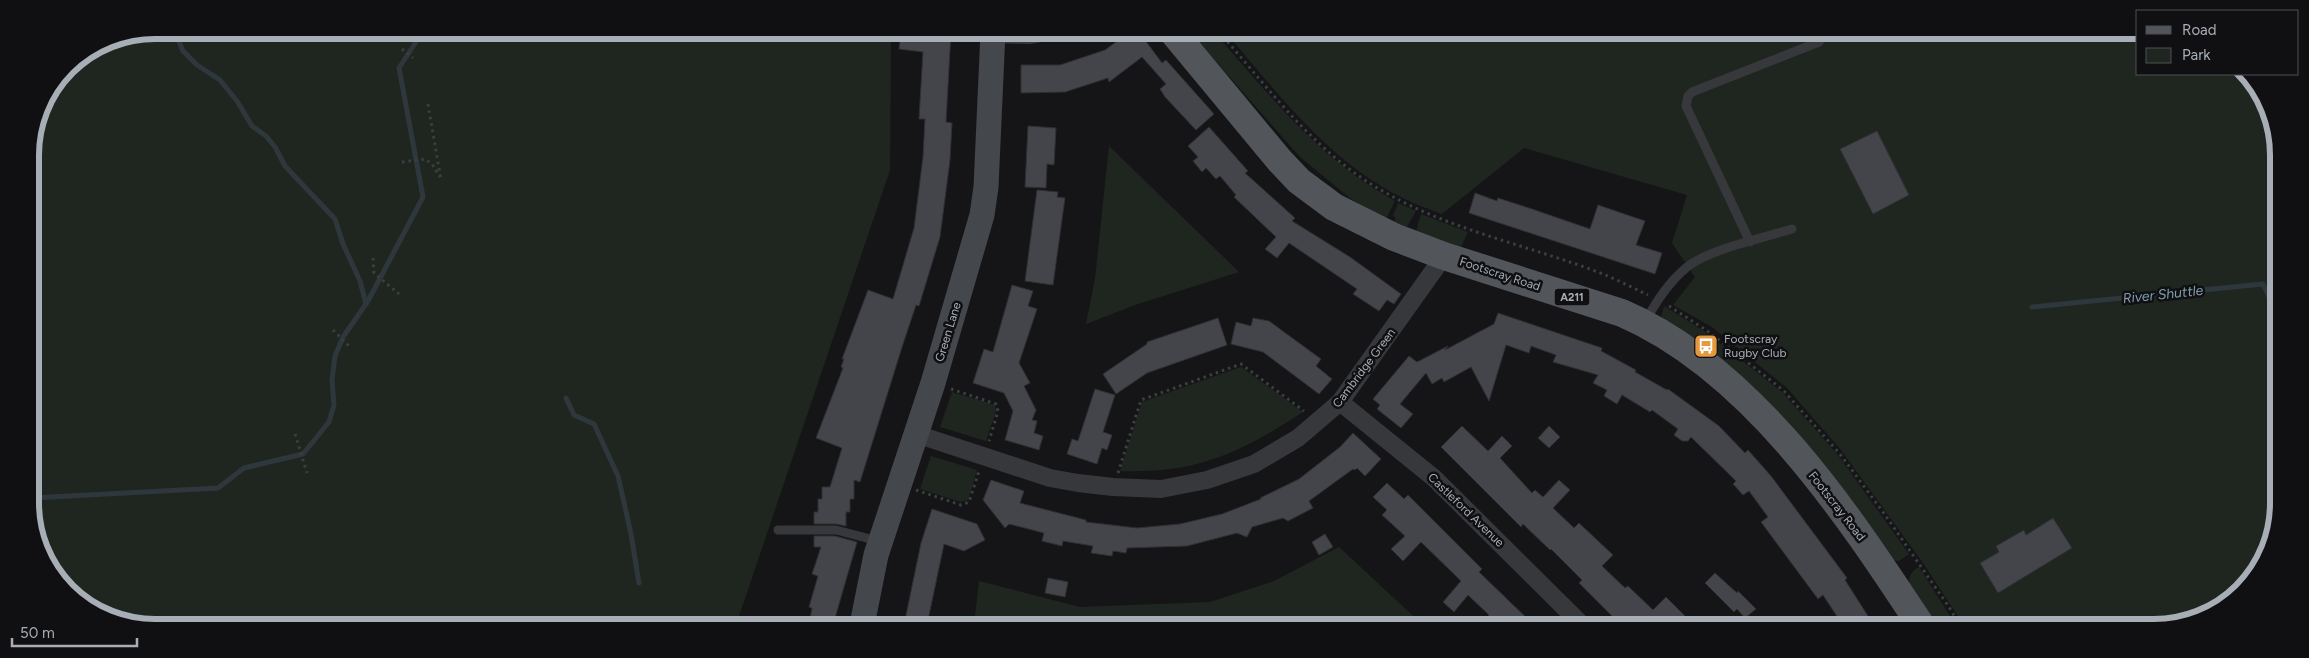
<svg xmlns="http://www.w3.org/2000/svg" width="2309" height="658" font-family="Figtree,sans-serif">
	<style>
		.green { fill: #1f2620 }
		.lines { fill: none; stroke-linecap: round; stroke-linejoin: round }
		.stream { stroke: #2e373c; stroke-width: 5 }
		.building { fill: #44454a; stroke: #2f3033 }
		.path { stroke: #3c3f42; stroke-width: 3; stroke-dasharray: 2.5 4; stroke-linecap: butt }
		.lane { stroke: #36383b; stroke-width: 9 }
		.street { stroke: #36383b; stroke-width: 18 }
		.secondary { stroke: #44474b; stroke-width: 25 }
		.primary { stroke: #52555a; stroke-width: 28 }
		.labels { text-anchor: middle; stroke-width: 5; stroke-linejoin: round; paint-order: stroke }
		.shield { fill: #101012; stroke: #7a7f85; stroke-width: 1 }
		.shield-label { font-size: 11px; font-weight: bold; fill: #a8aeb6 }
		.street-label { font-size: 12px; fill: #a8aeb6; stroke: #101012 }
		.poi-label { font-size: 12px; fill: #a8aeb6; stroke: #101012; text-anchor: start }
		.water-label { font-size: 14px; font-style: italic; fill: #819faf; stroke: #101012 }
		.rim { fill: none; stroke: #a8aeb6; stroke-width: 6 }
	</style>
	<rect width="100%" height="100%" fill="#151517"/>
	<g class="green">
		<polygon points="155,30 891,32 890,170 736,625 123,624 61,586 32,527 30,147 43,100 67,66 107,39"/>
		<path d="M1190,32H1214C1270,96 1319,159 1395,201L1386,219L1351,199L1300,157Z"/>
		<path d="M1225,32L2138,34V74H2249L2277,131L2275,535L2258,572L2230,602L2162,628L1965,627L1923,563L1841,450L1787,388L1712,327L1673,305L1695,277L1672,243L1687,195L1524,148L1442,214C1429,209 1416,205 1403,198C1329,162 1278,93 1225,32Z"/>
		<polygon points="1109,146 1239,272 1135,305 1086,324 1095,279"/>
		<polygon points="1398,203 1416,211 1407,227 1394,222 1396,218 1393,216"/>
		<polygon points="1421,214 1468,232 1460,249 1416,232"/>
		<path d="M1664,306L1704,331L1782,392L1838,455L1909,554L1899,561L1891,560C1849,498 1806,434 1749,383C1722,359 1691,338 1661,317Z"/>
		<path d="M1241,367L1303,412C1240,453 1197,474 1120,471L1142,402Z"/>
		<polygon points="952,392 995,405 996,411 986,441 940,427"/>
		<polygon points="931,456 977,470 968,500 961,502 920,489"/>
		<polygon points="1339,547 1424,626 974,625 979,581 1080,607 1210,602 1274,581"/>
		<path d="M1919,567L1957,627H1937L1909,583C1909,575 1912,571 1919,567Z"/>
	</g>
	<g class="lines">
		<g class="stream">
			<polyline points="174,30 183,51 197,65 220,80 237,101 252,126 266,136 275,147 285,166 335,219 343,244 360,281 366,304"/>
			<polyline points="2032,307 2263,284 2276,312"/>
			<polyline points="566,398 574,415 594,424 618,476 631,534 639,583"/>
			<polyline points="32,498 218,488 244,468 303,454 329,422 334,405 332,380 335,356 343,337 368,301 423,197 399,68 423,31"/>
		</g>
	</g>
	<g class="building">
		<polygon points="924,32 951,32 946,122 952,123 950,160 940,237 919,306 916,305 903,344 860,482 854,480 854,499 850,499 850,512 846,512 846,526 836,524 814,524 814,512 818,512 818,499 822,499 822,487 830,487 842,448 816,438 843,368 841,367 844,359 842,359 868,290 893,299 914,228 923,157 925,119 919,119 923,52 899,49 901,33 924,35"/>
		<polygon points="1130,32 1139,32 1162,63 1166,60 1214,114 1196,130 1165,97 1160,89 1166,84 1142,57 1109,82 1108,78 1065,92 1021,93 1021,65 1060,65 1105,50"/>
		<polygon points="1028,126 1056,128 1054,165 1047,164 1046,188 1025,187"/>
		<polygon points="1209,127 1248,171 1245,173 1295,218 1292,221 1350,257 1401,294 1394,304 1387,300 1379,311 1353,294 1357,289 1289,243 1277,258 1265,249 1276,237 1234,197 1236,195 1220,176 1216,179 1206,168 1202,172 1193,161 1198,157 1188,146"/>
		<polygon points="1877,131 1909,195 1873,214 1840,149"/>
		<polygon points="1037,190 1058,192 1057,197 1065,198 1053,285 1025,281"/>
		<polygon points="1475,193 1497,201 1498,198 1532,209 1590,229 1598,205 1645,221 1636,245 1662,253 1655,274 1469,213"/>
		<polygon points="1012,285 1033,291 1028,306 1037,309 1019,363 1030,383 1024,386 1036,410 1032,420 1037,421 1034,433 1043,436 1039,450 1005,440 1013,411 1004,393 973,383 984,349 993,352"/>
		<polygon points="1498,313 1602,348 1601,351 1636,370 1635,372 1667,390 1668,389 1719,426 1745,453 1748,450 1771,476 1847,578 1845,580 1875,627 1844,627 1823,595 1818,599 1761,522 1768,517 1749,491 1743,495 1733,484 1736,481 1691,437 1688,441 1682,441 1674,435 1678,429 1652,410 1650,412 1622,395 1617,404 1604,396 1607,390 1593,383 1598,375 1553,362 1556,355 1531,346 1529,353 1506,345 1489,401 1471,367 1444,382 1442,378 1432,384 1426,373 1400,404 1413,414 1401,428 1377,409 1380,405 1373,399 1409,356 1417,362 1448,346 1445,350 1494,324"/>
		<polygon points="1218,318 1227,345 1147,373 1116,394 1103,374 1147,344 1147,342"/>
		<polygon points="1253,318 1269,321 1321,359 1316,366 1332,379 1319,394 1263,352 1231,344 1236,322 1251,326"/>
		<polygon points="1095,389 1115,395 1103,432 1112,435 1107,450 1102,448 1097,464 1067,454 1072,439 1078,441"/>
		<polygon points="1462,426 1488,451 1502,436 1512,446 1500,458 1532,493 1535,490 1543,497 1559,480 1570,490 1553,508 1574,528 1579,523 1613,555 1602,566 1625,588 1628,586 1653,610 1666,597 1696,627 1623,627 1579,583 1582,580 1551,549 1550,550 1523,524 1521,527 1441,447"/>
		<polygon points="1549,426 1560,437 1549,448 1538,438"/>
		<polygon points="1353,433 1381,459 1365,476 1357,468 1355,470 1353,469 1309,501 1313,508 1288,521 1283,518 1252,527 1247,537 1237,533 1187,546 1127,548 1126,553 1113,551 1112,556 1091,553 1093,546 1063,541 1062,546 1042,541 1044,533 1009,524 1005,528 983,500 991,480 1024,491 1020,503 1086,520 1086,522 1137,528 1180,524 1222,514 1261,499 1260,498 1299,479 1340,447"/>
		<polygon points="1387,483 1404,499 1408,495 1482,569 1479,572 1536,627 1479,626 1489,615 1468,595 1454,612 1443,602 1461,581 1421,542 1403,561 1391,549 1405,536 1382,515 1387,510 1373,497"/>
		<polygon points="932,509 977,524 985,540 964,551 944,544 927,625 904,625 921,543"/>
		<polygon points="2053,518 2072,548 1998,593 1980,563 1999,552 1996,546 2024,530 2026,535"/>
		<polygon points="1325,534 1333,547 1319,555 1312,542"/>
		<polygon points="814,536 835,536 857,542 833,625 809,625 812,608 809,607 818,576 812,574 821,547 814,547"/>
		<polygon points="1715,573 1737,593 1738,591 1756,609 1745,618 1737,609 1734,612 1705,583"/>
		<polygon points="1048,578 1068,582 1065,597 1045,593"/>
	</g>
	<g class="lines">
		<g class="path">
			<path d="M1219,32C1266,85 1310,146 1371,184C1442,229 1526,244 1603,274C1618,280 1633,288 1648,295"/>
			<polyline points="402,49 413,58"/>
			<polyline points="428,104 441,180"/>
			<polyline points="402,162 425,159 432,164 440,177"/>
			<polyline points="373,258 374,273 399,294"/>
			<polyline points="1669,306 1706,330 1783,390 1840,454 1883,512 1949,607 1961,627"/>
			<polyline points="333,330 351,348"/>
			<polyline points="951,389 996,404 998,411 989,441"/>
			<polyline points="295,434 307,473"/>
			<polyline points="1118,473 1141,400 1241,364 1304,411"/>
			<polyline points="916,490 961,505 969,502 979,471"/>
		</g>
		<g class="lane">
			<polyline points="1750,242 1686,106 1688,96 1692,92 1819,42 1824,33"/>
			<path d="M1645,322C1656,302 1668,283 1687,267C1710,249 1763,238 1792,229"/>
			<polyline points="778,530 836,530 878,541"/>
		</g>
		<g class="street">
			<polyline points="992,34 1030,35 1047,32"/>
			<polyline points="1340,402 1434,478 1584,627"/>
			<polyline points="916,434 1050,478 1078,483 1113,487 1161,489 1207,480 1254,464 1298,438 1340,402 1444,256"/>
		</g>
		<polyline class="secondary" points="862,625 876,555 933,383 982,215 986,187 993,32"/>
		<path class="primary" d="M1173,32L1280,161L1299,181L1334,207L1394,237L1444,256L1622,313C1752,369 1847,513 1922,627"/>
	</g>
	<defs>
		<g id="bus-square" transform="scale(1.25)"><rect x="-9" y="-9" width="18" height="18" rx="4" fill="#e5983e" stroke="#101012"/><path d="M-5-6H5V4H4V6H2V4H-2V6H-4V4H-5ZM-3.5-4V0h7V-4ZM-3.5 1.2v1.5H-2V1.2ZM2 1.2v1.5H3.5V1.2Z" fill="#fff"/></g>
	</defs>
	<g fill-rule="evenodd">
		<use href="#bus-square" x="1706" y="346"/>
	</g>
	<g class="labels">
		<rect class="shield" x="1554.5" y="288.5" width="35" height="17" rx="4"/>
		<g class="shield-label">
			<text x="1572" y="301">A211</text>
		</g>
		<g class="street-label">
			<text transform="translate(1500 274) rotate(18)" y="4">Footscray Road</text>
			<text transform="translate(948 332) rotate(-73)" y="4">Green Lane</text>
			<text transform="translate(1364 368) rotate(-53)" y="4">Cambridge Green</text>
			<text transform="translate(1837 506) rotate(52)" y="4">Footscray Road</text>
			<text transform="translate(1466 510) rotate(44)" y="4">Castleford Avenue</text>
		</g>
		<g class="poi-label">
			<text x="1724" y="343">Footscray<tspan x="1724" dy="14">Rugby Club</tspan></text>
		</g>
		<g class="water-label">
			<text transform="translate(2163 294) rotate(-6)" y="5">River Shuttle</text>
		</g>
	</g>
	<path d="M0 0H2309V658H0ZM155 39H2154A116 116 0 0 1 2270 155V503A116 116 0 0 1 2154 619H155A116 116 0 0 1 39 503V155A116 116 0 0 1 155 39Z" fill="#101012" fill-rule="evenodd"/>
	<path class="rim" d="M155 39H2154A116 116 0 0 1 2270 155V503A116 116 0 0 1 2154 619H155A116 116 0 0 1 39 503V155A116 116 0 0 1 155 39Z"/>
	<rect x="2136" y="10" width="162" height="65" fill="#101012" stroke="#4d4f54"/>
	<rect x="2146" y="26" width="25" height="8" fill="#52555a" stroke="#4d4f54"/>
	<text x="2182" y="35" font-size="15" fill="#a8aeb6">Road</text>
	<rect x="2146" y="48" width="25" height="15" fill="#1f2620" stroke="#4d4f54"/>
	<text x="2182" y="60" font-size="15" fill="#a8aeb6">Park</text>
	<path d="M12 638v8h125v-8" fill="none" stroke="#a8aeb6" stroke-width="2.5"/>
	<text x="20" y="638" font-size="15" fill="#a8aeb6" stroke="#101012" stroke-width="4" paint-order="stroke">50 m</text>
</svg>
